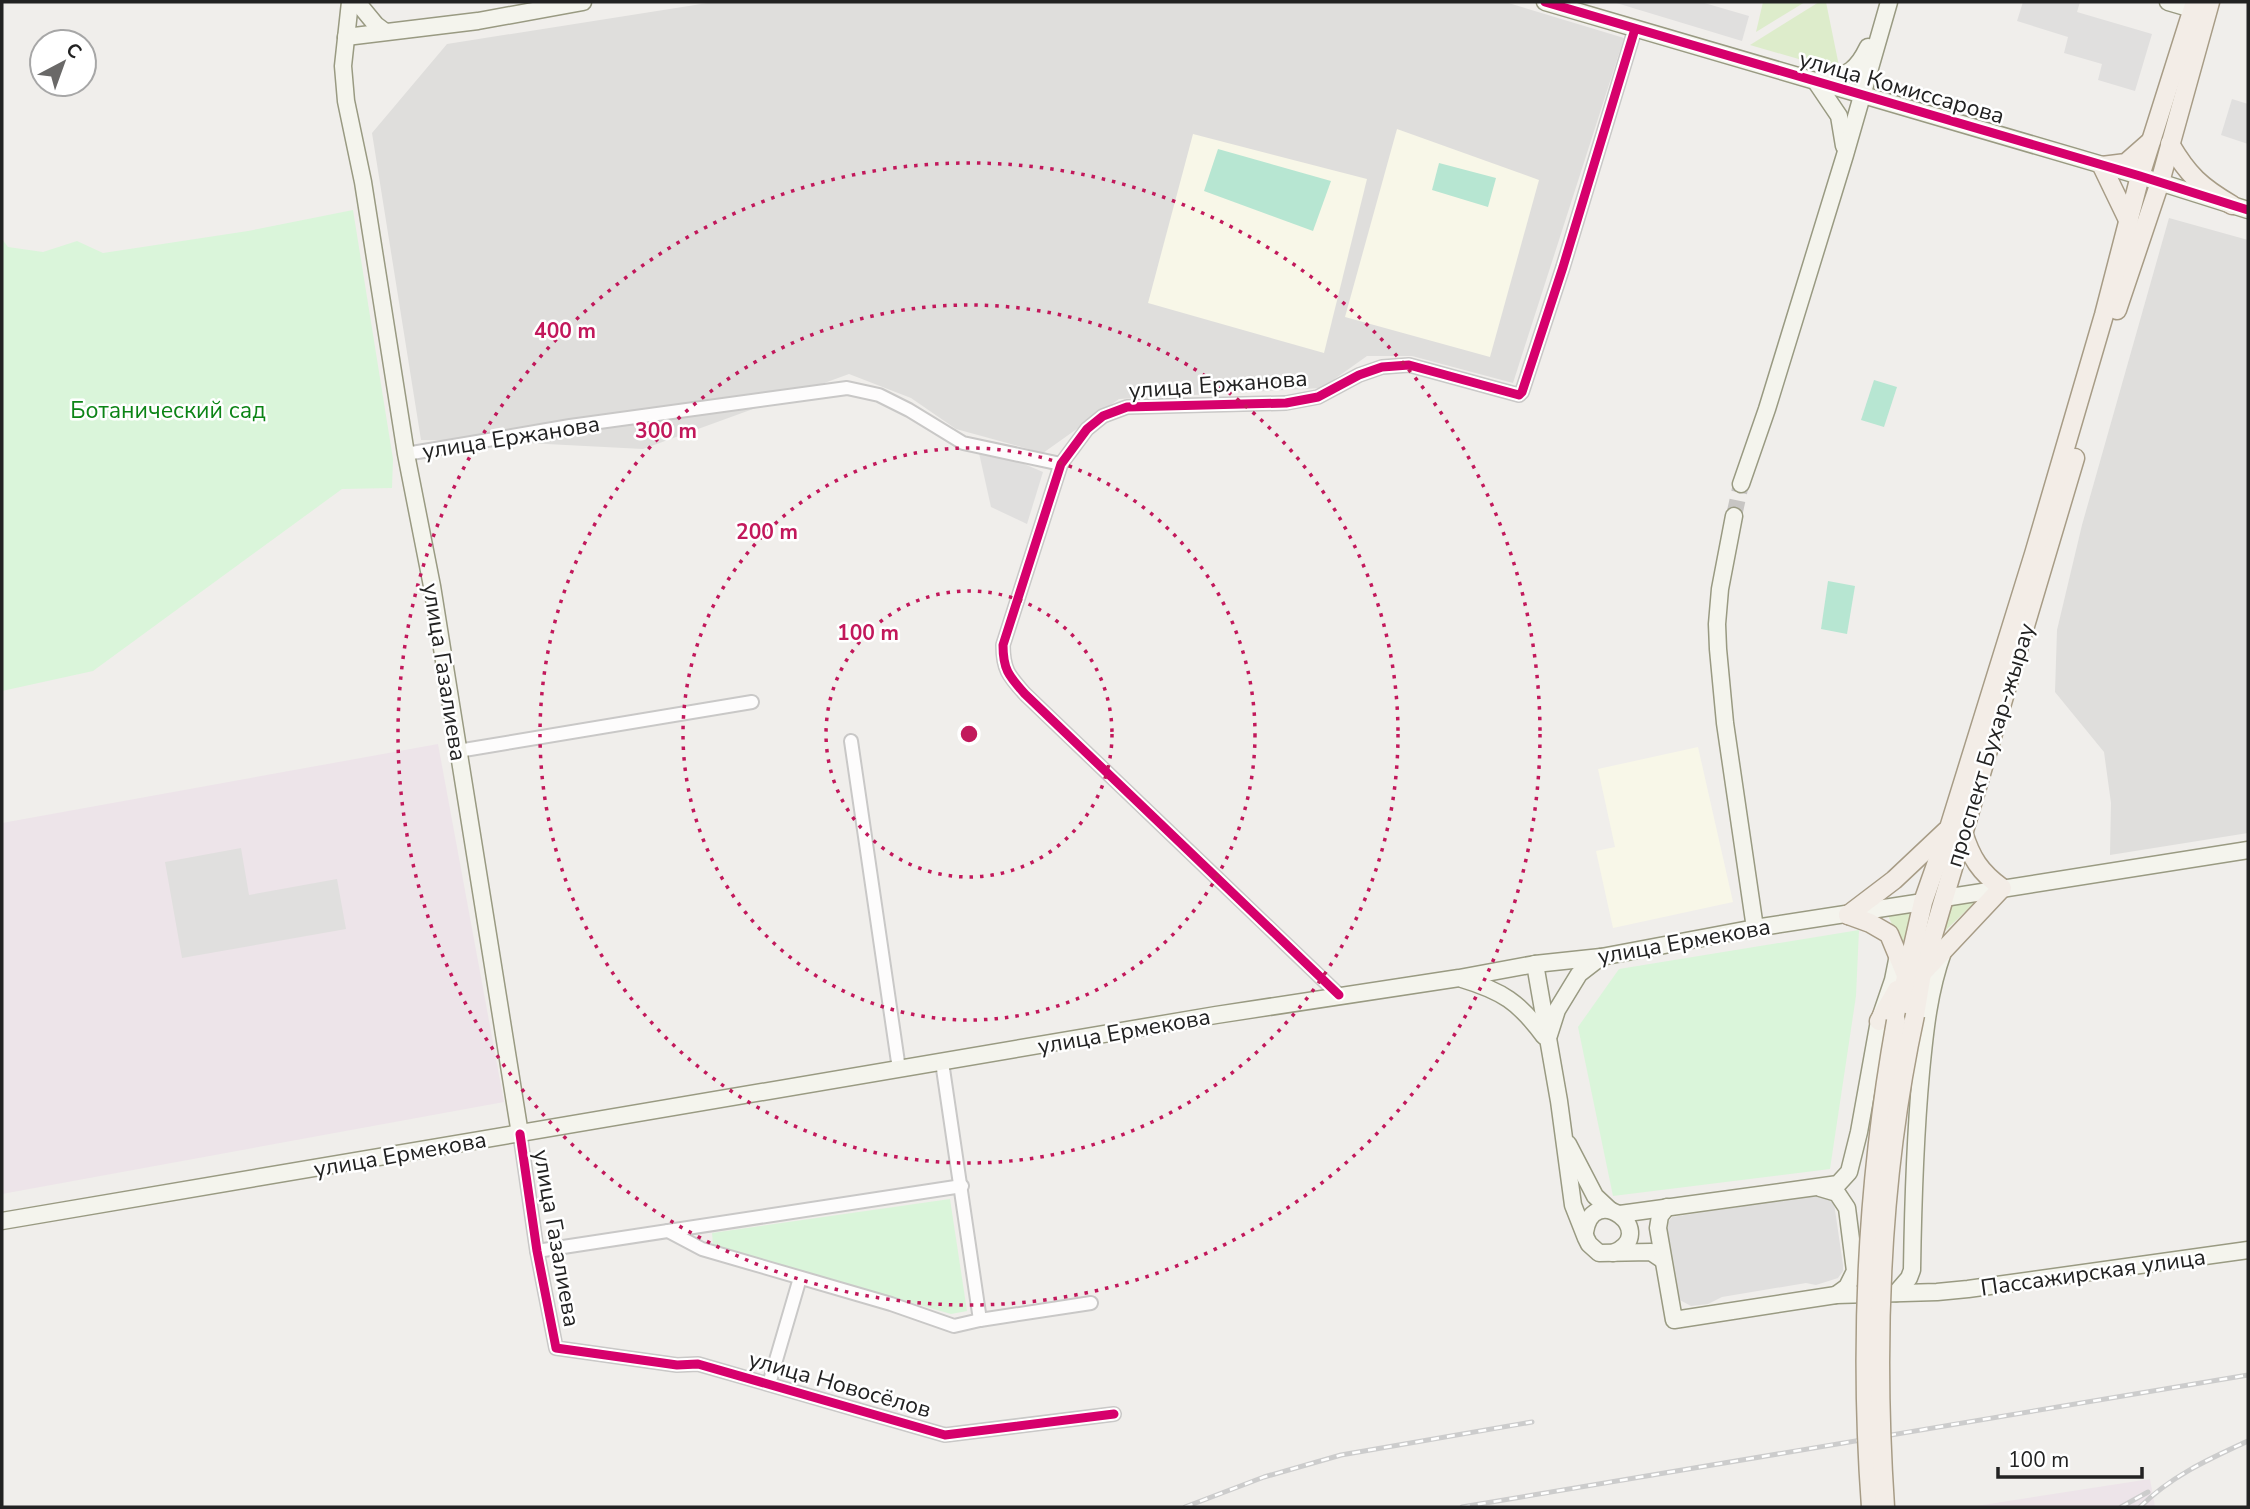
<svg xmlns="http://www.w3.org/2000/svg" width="2250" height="1509" font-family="'Nunito Sans',sans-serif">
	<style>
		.residential { fill: #dfdedc }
		.industrial { fill: #ede4e9 }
		.education { fill: #f8f7e8 }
		.grass { fill: #ddeccb }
		.park { fill: #daf5da }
		.pitch { fill: #b7e6d2 }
		.parking { fill: #e0dfde }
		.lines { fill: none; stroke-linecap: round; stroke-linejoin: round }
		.secondary-tunnel { stroke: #c7c5c3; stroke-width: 16; stroke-dasharray: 16 8; stroke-linecap: butt }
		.street-casing { stroke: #c9c8c7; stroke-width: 16 }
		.secondary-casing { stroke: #999a82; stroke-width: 19 }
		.primary-casing { stroke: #a79c86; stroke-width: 21 }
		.street { stroke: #fdfcfc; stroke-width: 12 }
		.secondary { stroke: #f4f4ed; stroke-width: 16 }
		.primary { stroke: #f3ede7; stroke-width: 18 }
		.rail-casing { stroke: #ccc; stroke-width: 5 }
		.rail { stroke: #fff; stroke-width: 2.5; stroke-dasharray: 8; stroke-linecap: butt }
		.primary-bridge-casing { stroke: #a79c86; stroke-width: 21; stroke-linecap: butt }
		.primary-bridge { stroke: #f3ede7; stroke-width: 18 }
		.cycleway-casing { stroke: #fff; stroke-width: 13 }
		.cycleway { stroke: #d6006c; stroke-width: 9 }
		.ring { fill: none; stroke: #c2185b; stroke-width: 3.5; stroke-dasharray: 3.5 7 }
		.labels { text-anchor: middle; stroke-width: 5; stroke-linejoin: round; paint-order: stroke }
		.street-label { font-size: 23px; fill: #222; stroke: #fff }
		.park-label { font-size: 23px; fill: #0c8416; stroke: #fff }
		.centre { fill: #c2185b; stroke: #fff; stroke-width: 3.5 }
		.ring-label { font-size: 21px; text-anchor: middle; font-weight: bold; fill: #c2185b; stroke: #fff; stroke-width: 5; stroke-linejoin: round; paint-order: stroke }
	</style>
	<rect width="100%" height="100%" fill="#f0eeeb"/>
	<g class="residential">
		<polygon points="714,2 1505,2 1624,38 1513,383 1412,356 1367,356 1322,388 1119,399 1043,453 956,429 911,398 849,374 643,449 487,441 421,440 372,133 447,44"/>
		<polygon points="2169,218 2248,240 2248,833 2110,855 2111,803 2104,752 2055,692 2057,630 2082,525"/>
	</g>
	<g class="industrial">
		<polygon points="438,744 504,1102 2,1194 2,823"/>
		<polygon points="2150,1479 2155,1507 1970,1507"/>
	</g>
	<g class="education">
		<polygon points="1397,129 1539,180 1490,357 1345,317"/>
		<polygon points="1193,134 1367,179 1324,353 1148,303"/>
		<polygon points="1698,747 1733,902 1613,928 1596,851 1615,847 1598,769"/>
	</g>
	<g class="grass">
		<polygon points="1763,2 1805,2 1756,32"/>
		<polygon points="1819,2 1826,2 1840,71 1750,45"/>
		<polygon points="1976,901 1942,934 1949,907"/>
		<polygon points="1914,911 1905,950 1888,916"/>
	</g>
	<g class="park">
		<polygon points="353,210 393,459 392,488 342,489 93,671 2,691 2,239 8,247 43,252 77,241 103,253 248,231"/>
		<polygon points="1859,930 1856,996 1830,1169 1613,1196 1578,1027 1619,969"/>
		<polygon points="950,1199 967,1311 951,1314 713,1245 712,1233"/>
	</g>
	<g class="pitch">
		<polygon points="1218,149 1331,181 1313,231 1204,191"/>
		<polygon points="1439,163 1496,178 1488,207 1432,190"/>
		<polygon points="1874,380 1897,387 1884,427 1861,420"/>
		<polygon points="1828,581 1855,586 1847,634 1821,629"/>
	</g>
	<g class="parking">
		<polygon points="1613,2 1701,2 1749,16 1742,41"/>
		<polygon points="2023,2 2080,2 2077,12 2152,34 2135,91 2098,80 2102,64 2064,53 2068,37 2017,21"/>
		<polygon points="2232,99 2248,104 2248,144 2221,135"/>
		<polygon points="979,453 1008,457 1043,472 1027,524 991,507"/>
		<polygon points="241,848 249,895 337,879 346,929 182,958 165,862"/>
		<polygon points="1804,1194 1827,1195 1834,1203 1843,1265 1843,1271 1838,1278 1816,1285 1806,1283 1722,1297 1708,1304 1691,1306 1678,1299 1664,1228 1672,1217 1796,1198"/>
	</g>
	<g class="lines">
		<polyline class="secondary-tunnel" points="1734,516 1741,484"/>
		<g class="street-casing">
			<g id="street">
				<polyline points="406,454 570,426 847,388 879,395 909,410 963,443 1061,464"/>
				<polyline points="851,741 899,1069"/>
				<polyline points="458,751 752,702"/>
				<path d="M1339,995L1025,694C1009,676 1003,670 1003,645L1061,464L1087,429L1103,416L1127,407L1286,403L1318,397L1359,375L1382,367L1409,365L1519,395L1522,392L1563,267L1635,29"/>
				<polyline points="942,1062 980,1320"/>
				<polyline points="520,1134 537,1251 556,1348 677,1365 698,1364 945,1435 1114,1414"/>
				<polyline points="668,1231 702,1249 891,1304 954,1326 980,1320 1091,1303"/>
				<polyline points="537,1251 962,1186"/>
				<polyline points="769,1384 800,1278"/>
			</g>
		</g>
		<g class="secondary-casing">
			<g id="secondary">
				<polyline points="350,2 343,66 346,101 363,182 406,454 432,586 520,1134"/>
				<polyline points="357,2 376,25 384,31"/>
				<polyline points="1545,2 2140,176 2248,210"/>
				<polyline points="2168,2 2192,9"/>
				<polyline points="346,37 478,21 583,2"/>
				<path d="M1844,146L1839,116L1816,82C1845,74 1854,76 1868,47"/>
				<polyline points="1741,484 1767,409 1845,155 1889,2"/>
				<polyline points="1734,516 1720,589 1717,624 1718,649 1725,723 1755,928"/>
				<polyline points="1944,898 2248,850"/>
				<polyline points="1535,964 1559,1101 1573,1205 1586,1238 1589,1244 1599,1253 1651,1252 1663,1260"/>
				<path d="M1462,979C1502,991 1519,1002 1544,1036"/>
				<polyline points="1549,1035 1557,1010 1579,974 1601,957"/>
				<polyline points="1568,1144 1595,1196 1610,1210"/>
				<polyline points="1820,1188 1837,1193 1847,1208 1855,1271 1847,1287 1836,1295"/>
				<polyline points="1667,1207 1660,1216 1658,1228 1674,1320 1836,1295 1937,1292 1968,1289 2248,1250"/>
				<polyline points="1620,1214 1838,1184 1849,1172 1859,1132 1879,1021 1893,980 1898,955"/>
				<polyline points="2,1221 1216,1015 1459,978 1535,964 1601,957 1755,928 1923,902"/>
				<path d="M1585,1232C1593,1180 1661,1233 1613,1253"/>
				<path d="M1896,1293L1909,1278L1912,1270C1913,1203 1915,1138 1921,1072C1925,1030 1929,991 1943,952"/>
			</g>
		</g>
		<g class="primary-casing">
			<g id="primary">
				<path d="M2170,144C2188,175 2201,187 2232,205"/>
				<polyline points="2129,222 2102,166 2126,163 2151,141"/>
				<polyline points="2117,310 2160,182 2210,2"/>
				<polyline points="1848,915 1894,880 1946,831"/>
				<polyline points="1848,915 1870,923 1889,934 1906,975"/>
				<path d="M1923,972L2002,888C1980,872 1971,858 1963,832"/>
				<polyline points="1915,1015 1922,973 1944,898 2075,458"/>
				<polyline points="1879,1021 1897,990"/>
				<polyline points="1896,1021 1923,902 1949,828 2034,554 2104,315 2140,176 2195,2"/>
			</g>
		</g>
		<use href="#street" class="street"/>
		<use href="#secondary" class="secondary"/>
		<use href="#primary" class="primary"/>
		<g class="rail-casing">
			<g id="rail">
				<polyline points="1185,1507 1264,1477 1341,1455 1532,1422"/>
				<polyline points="1462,1507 2248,1375"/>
				<polyline points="2121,1507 2148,1492"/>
				<path d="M2140,1507C2171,1476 2209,1459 2248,1441"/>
			</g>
		</g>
		<use href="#rail" class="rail"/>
		<g class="primary-bridge-casing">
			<g id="primary-bridge">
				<path d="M1871,1507C1859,1344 1867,1181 1896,1021"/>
				<path d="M1885,1507C1874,1343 1880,1176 1915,1015"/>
			</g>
		</g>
		<use href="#primary-bridge" class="primary-bridge"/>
		<g class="cycleway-casing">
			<g id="cycleway">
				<polyline points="1545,2 2140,176 2248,210"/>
				<path d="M1339,995L1025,694C1009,676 1003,670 1003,645L1061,464L1087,429L1103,416L1127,407L1286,403L1318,397L1359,375L1382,367L1409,365L1519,395L1522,392L1563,267L1635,29"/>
				<polyline points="520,1134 537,1251 556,1348 677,1365 698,1364 945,1435 1114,1414"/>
			</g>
		</g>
		<use href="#cycleway" class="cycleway"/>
	</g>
	<g class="ring">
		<circle cx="969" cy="734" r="143"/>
		<circle cx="969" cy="734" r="286"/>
		<circle cx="969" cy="734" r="429"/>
		<circle cx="969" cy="734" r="571"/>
	</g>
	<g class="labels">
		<g class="street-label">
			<text transform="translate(1902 87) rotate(16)" y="8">улица Комиссарова</text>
			<text transform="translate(1218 384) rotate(-4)" y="8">улица Ержанова</text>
			<text transform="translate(511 437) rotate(-9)" y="8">улица Ержанова</text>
			<text transform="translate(445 672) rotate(81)" y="8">улица Газалиева</text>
			<text transform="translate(1990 745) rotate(-73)" y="8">проспект Бухар-жырау</text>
			<text transform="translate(1684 941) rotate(-10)" y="8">улица Ермекова</text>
			<text transform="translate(1124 1031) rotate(-10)" y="8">улица Ермекова</text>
			<text transform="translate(400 1154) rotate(-10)" y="8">улица Ермекова</text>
			<text transform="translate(557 1238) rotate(80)" y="8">улица Газалиева</text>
			<text transform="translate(2093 1272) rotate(-8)" y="8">Пассажирская улица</text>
			<text transform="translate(840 1384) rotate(16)" y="8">улица Новосёлов</text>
		</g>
		<g class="park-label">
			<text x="168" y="418">Ботанический сад</text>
		</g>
	</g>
	<circle cx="969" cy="734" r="10" class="centre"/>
	<g class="ring-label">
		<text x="565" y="338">400 m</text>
		<text x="666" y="438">300 m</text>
		<text x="767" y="539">200 m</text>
		<text x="868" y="640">100 m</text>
	</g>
	<rect width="2250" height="1509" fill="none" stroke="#222222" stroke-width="7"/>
	<g transform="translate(63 63) rotate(41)"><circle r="33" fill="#ffffff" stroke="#a7a7a7" stroke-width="2"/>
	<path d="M0-5L12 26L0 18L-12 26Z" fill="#6a6968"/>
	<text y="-10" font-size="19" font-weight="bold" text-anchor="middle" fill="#222222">С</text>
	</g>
	<path d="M1998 1467v10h144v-10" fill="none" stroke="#222222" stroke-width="3.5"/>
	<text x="2008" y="1467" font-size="21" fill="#222222" stroke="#ffffff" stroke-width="5" paint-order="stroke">100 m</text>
</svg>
